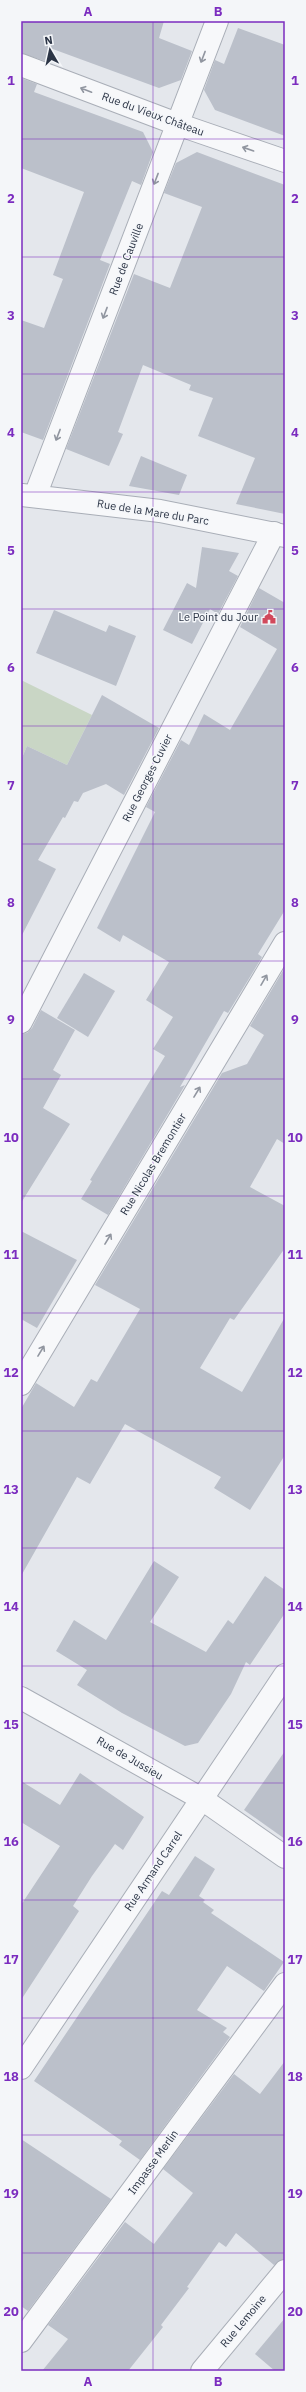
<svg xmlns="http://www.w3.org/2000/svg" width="306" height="2392" font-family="'IBM Plex Sans',sans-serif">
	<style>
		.green { fill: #c9d6c5 }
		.building { fill: #bbc0ca }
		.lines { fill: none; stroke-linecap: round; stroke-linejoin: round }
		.minor-casing { stroke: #a9aeb7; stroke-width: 24 }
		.minor { stroke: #f7f8fa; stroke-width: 22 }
		.oneway { stroke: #9196a0 }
		.grid { fill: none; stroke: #7b2cbf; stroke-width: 1; stroke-opacity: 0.55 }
		.labels { text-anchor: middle; stroke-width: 3; stroke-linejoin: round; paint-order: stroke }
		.street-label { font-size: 11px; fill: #2b3445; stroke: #f4f6f9 }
		.poi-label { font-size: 11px; fill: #2b3445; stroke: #f4f6f9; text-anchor: end }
		.neatline { fill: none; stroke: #7b2cbf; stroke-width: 1.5 }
		.grid-label { font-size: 13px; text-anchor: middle; font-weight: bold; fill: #7b2cbf }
	</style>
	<rect width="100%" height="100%" fill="#e4e7ec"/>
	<polygon class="green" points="21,680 92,715 67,765 27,746 21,760"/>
	<g class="building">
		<polygon points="21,21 164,21 159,38 192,51 181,80 159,88 50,48 45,61 21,53"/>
		<polygon points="238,28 285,45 285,136 215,110 204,90 215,60 224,64"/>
		<polygon points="21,78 37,84 34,92 143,132 153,152 141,185 132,181 100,260 110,264 43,440 21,432 21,320 44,328 63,279 53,275 84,192 21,168"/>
		<polygon points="197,152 285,185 285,514 236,504 255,458 198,436 213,398 189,390 191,385 143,365 118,432 123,434 109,466 66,449 134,274 170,288 202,207 164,193 176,163"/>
		<polygon points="141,456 187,475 179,495 129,486"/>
		<polygon points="202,547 239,553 229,571 238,576 218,614 210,609 192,644 163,630 187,583 196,588"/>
		<polygon points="259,588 285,603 285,910 258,954 262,957 228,1013 224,1011 180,1087 185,1085 108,1215 81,1199 92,1181 90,1180 165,1056 153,1049 173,1017 146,1000 169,962 123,935 120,942 97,928 155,812 146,807 181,740 189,745 204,714 230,730 277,649 240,627"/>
		<polygon points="54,610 106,632 109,625 136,636 116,686 36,653"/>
		<polygon points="102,695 159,728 124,795 106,784 83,793 78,802 74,801 65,818 63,817 38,860 56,869 21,937 21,760 27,746 67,765"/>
		<polygon points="284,969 285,1144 277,1139 250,1187 285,1206 285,1248 234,1320 230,1318 200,1368 242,1392 285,1317 285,1455 250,1510 214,1488 221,1477 125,1424 90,1484 77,1477 21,1576 21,1409 36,1383 74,1407 91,1379 97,1382 140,1309 95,1285 222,1073 247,1064 264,1035 250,1026"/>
		<polygon points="84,973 115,991 88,1037 57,1018"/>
		<polygon points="41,1010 75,1030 53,1070 61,1075 43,1108 70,1124 21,1203 21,1034 27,1033 32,1028"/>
		<polygon points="21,1231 77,1260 37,1328 21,1319"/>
		<polygon points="154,1561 179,1577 150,1622 206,1652 228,1620 233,1624 265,1576 285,1590 285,1613 250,1665 246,1662 231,1694 198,1743 185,1746 122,1713 77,1685 87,1670 56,1651 74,1620 106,1640"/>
		<polygon points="285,1751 285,1839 244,1810"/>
		<polygon points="80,1773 144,1817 123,1850 115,1844 92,1876 73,1906 79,1911 21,2000 21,1905 60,1846 21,1822 21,1781 60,1805"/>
		<polygon points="195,1856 215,1869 199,1896 205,1900 203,1902 214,1910 211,1913 284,1962 264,1991 227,1966 197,2010 227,2028 223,2032 230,2037 140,2160 119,2145 122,2141 34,2081 162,1891 169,1895"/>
		<polygon points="285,2061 285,2259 274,2265 236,2233 226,2247 219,2242 187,2287 189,2288 161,2325 163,2327 128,2371 42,2371 68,2339 48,2325 125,2222 154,2244 193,2193 163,2169 234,2074 260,2094"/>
		<polygon points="21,2139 111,2199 28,2311 21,2306"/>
		<polygon points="285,2318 285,2371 275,2371 255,2354"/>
	</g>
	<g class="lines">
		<g class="minor-casing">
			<g id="minor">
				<polyline points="21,65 177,124 285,161"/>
				<polyline points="22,495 160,511 285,536"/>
				<polyline points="35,496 217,21"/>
				<polyline points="21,1022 274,533"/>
				<polyline points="21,1384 285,943"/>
				<polyline points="21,1698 202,1799 285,1857"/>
				<polyline points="21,2068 285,1675"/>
				<polyline points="21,2341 285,1984"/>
				<polyline points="202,2371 285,2271"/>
			</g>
		</g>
		<use href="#minor" class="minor"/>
	</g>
	<defs><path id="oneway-shaft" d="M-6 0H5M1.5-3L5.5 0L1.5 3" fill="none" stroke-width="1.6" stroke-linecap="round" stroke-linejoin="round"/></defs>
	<g class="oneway">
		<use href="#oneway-shaft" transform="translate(203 57) rotate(111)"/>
		<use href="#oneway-shaft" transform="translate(86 90) rotate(-159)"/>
		<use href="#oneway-shaft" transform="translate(248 149) rotate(-161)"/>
		<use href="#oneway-shaft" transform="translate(156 179) rotate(111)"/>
		<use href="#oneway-shaft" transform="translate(105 313) rotate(111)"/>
		<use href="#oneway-shaft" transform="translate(58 435) rotate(111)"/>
		<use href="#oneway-shaft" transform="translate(264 980) rotate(-60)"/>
		<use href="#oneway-shaft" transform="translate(197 1092) rotate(-59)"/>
		<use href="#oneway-shaft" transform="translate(108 1239) rotate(-59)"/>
		<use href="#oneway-shaft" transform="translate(41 1351) rotate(-59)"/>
	</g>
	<path class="grid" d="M153,21V2371M21,139H285M21,257H285M21,374H285M21,492H285M21,609H285M21,726H285M21,844H285M21,961H285M21,1079H285M21,1196H285M21,1313H285M21,1431H285M21,1548H285M21,1666H285M21,1783H285M21,1900H285M21,2018H285M21,2135H285M21,2253H285"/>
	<defs>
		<g id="civic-bare" transform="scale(1.08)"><path d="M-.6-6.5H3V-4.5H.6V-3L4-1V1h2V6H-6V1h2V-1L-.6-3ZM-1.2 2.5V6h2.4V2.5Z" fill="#d1495b" stroke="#f4f6f9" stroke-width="2.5" paint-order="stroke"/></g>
	</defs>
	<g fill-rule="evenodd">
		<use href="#civic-bare" x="269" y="617"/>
	</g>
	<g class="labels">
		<g class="street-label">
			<text transform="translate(153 114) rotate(20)" y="4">Rue du Vieux Château</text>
			<text transform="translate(126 259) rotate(-69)" y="4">Rue de Cauville</text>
			<text transform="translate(153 512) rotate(9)" y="4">Rue de la Mare du Parc</text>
			<text transform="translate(147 778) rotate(-63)" y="4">Rue Georges Cuvier</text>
			<text transform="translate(153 1164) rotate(-59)" y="4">Rue Nicolas Bremontier</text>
			<text transform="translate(130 1758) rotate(30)" y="4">Rue de Jussieu</text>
			<text transform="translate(153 1871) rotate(-56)" y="4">Rue Armand Carrel</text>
			<text transform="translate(153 2162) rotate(-54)" y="4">Impasse Merlin</text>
			<text transform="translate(243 2321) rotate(-50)" y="4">Rue Lemoine</text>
		</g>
		<g class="poi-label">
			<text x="258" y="621">Le Point du Jour</text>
		</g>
	</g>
	<rect width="306" height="2392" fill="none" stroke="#f4f6f9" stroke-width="44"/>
	<g transform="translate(50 50) rotate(351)" stroke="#f4f6f9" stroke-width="3" paint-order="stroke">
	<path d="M0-3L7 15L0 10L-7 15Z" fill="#2b3445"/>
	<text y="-6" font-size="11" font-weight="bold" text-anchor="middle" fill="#2b3445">N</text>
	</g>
	<rect x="22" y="22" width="262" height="2348" class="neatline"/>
	<g class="grid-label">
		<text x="88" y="16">A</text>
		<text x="218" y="16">B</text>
		<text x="11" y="85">1</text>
		<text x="295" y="85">1</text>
		<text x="11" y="203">2</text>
		<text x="295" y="203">2</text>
		<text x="11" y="320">3</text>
		<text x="295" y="320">3</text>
		<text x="11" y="437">4</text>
		<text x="295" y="437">4</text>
		<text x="11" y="555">5</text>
		<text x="295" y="555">5</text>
		<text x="11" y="672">6</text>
		<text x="295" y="672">6</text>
		<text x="11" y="790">7</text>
		<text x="295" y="790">7</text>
		<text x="11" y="907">8</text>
		<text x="295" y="907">8</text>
		<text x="11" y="1024">9</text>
		<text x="295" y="1024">9</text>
		<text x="11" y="1142">10</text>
		<text x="295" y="1142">10</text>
		<text x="11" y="1259">11</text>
		<text x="295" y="1259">11</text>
		<text x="11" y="1377">12</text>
		<text x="295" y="1377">12</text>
		<text x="11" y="1494">13</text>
		<text x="295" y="1494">13</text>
		<text x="11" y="1611">14</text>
		<text x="295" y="1611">14</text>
		<text x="11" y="1729">15</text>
		<text x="295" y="1729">15</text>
		<text x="11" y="1846">16</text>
		<text x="295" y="1846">16</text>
		<text x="11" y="1964">17</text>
		<text x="295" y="1964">17</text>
		<text x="11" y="2081">18</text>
		<text x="295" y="2081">18</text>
		<text x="11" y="2198">19</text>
		<text x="295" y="2198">19</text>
		<text x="11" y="2316">20</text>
		<text x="295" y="2316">20</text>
		<text x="88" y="2386">A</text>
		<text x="218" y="2386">B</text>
	</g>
</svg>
